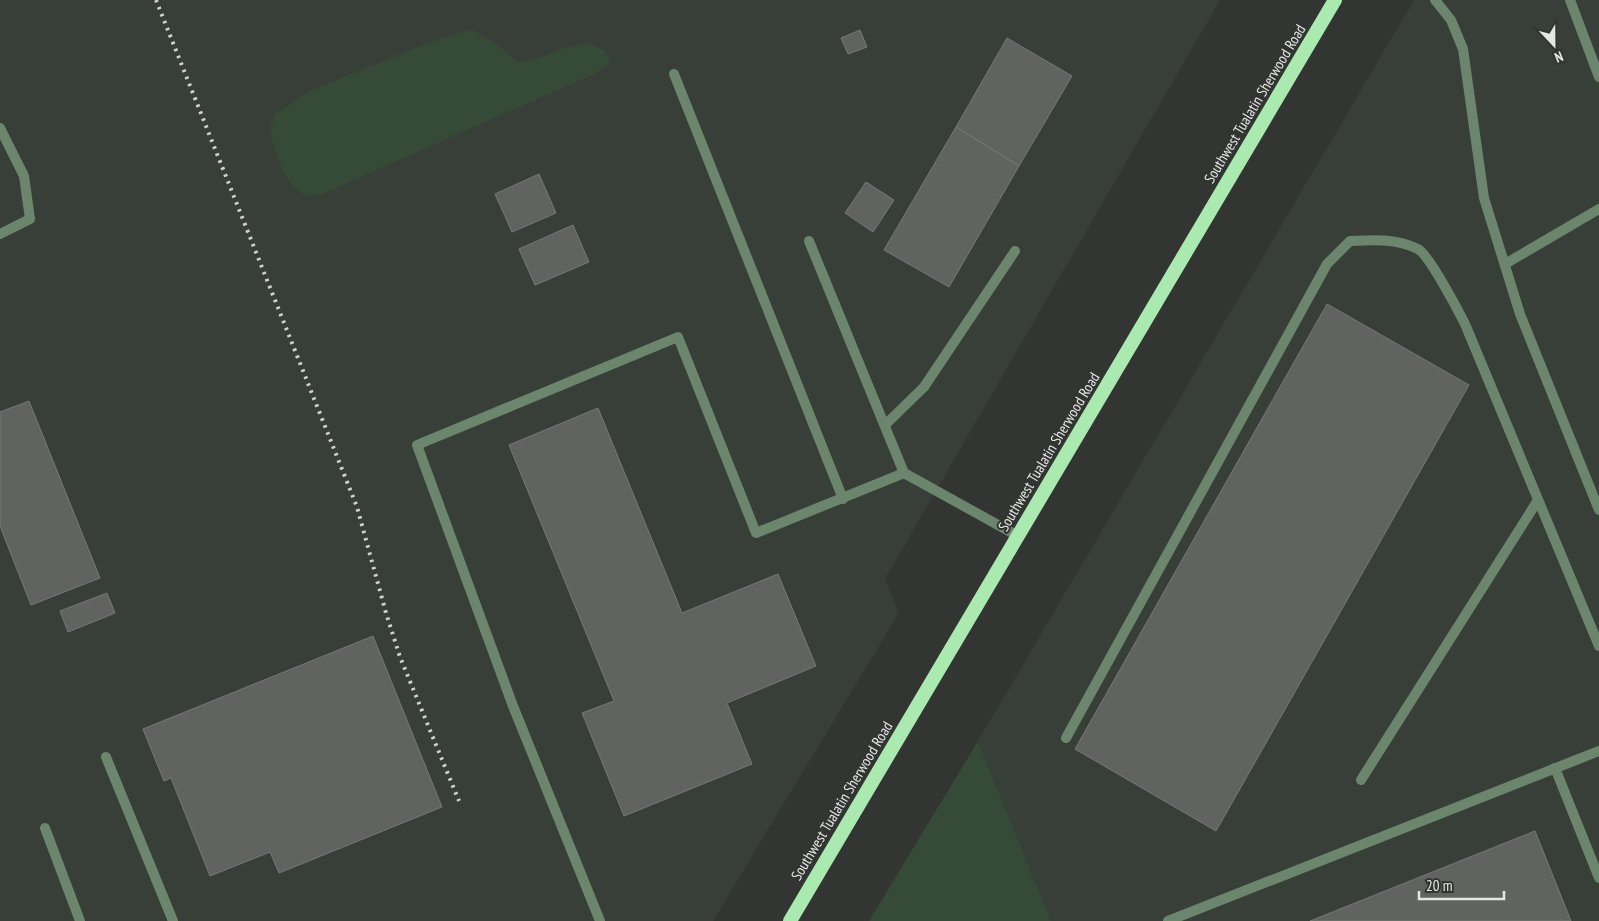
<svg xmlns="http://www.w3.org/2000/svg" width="1599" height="921" font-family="'PT Sans Narrow',sans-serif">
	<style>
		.built { fill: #383f38 }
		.green { fill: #354b37 }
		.building { fill: #606360; stroke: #767976 }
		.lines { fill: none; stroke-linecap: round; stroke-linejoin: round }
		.service { stroke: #6b866d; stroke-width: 10 }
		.trunk { stroke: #aae9b0; stroke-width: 14 }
		.rail { stroke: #d0d2d0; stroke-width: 4; stroke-dasharray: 2.5 5; stroke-linecap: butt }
		.labels { text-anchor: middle; stroke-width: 4; stroke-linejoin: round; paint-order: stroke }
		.street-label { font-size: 15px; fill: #e5e7e5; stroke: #323532 }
	</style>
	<rect width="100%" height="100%" fill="#323532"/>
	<g class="built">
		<polygon points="0,0 1220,0 885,579 899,613 713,921 0,921"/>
		<polygon points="1414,0 1599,0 1599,921 1051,921 978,741"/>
	</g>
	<g class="green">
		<polygon points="471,29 499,46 519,63 537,59 563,48 588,43 603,50 611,62 594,74 322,194 307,196 296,189 282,171 270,133 274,115 312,90 425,44"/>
		<polygon points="978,741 1051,921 869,921"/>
	</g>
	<g class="building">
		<polygon points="860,30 867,47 848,54 841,38"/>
		<polygon points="1007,38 1072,76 1019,166 956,127"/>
		<polygon points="956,127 1019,166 949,287 884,250"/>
		<polygon points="539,174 556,213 512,232 495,194"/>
		<polygon points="866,182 894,200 873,232 845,213"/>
		<polygon points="573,225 589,262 535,285 519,249"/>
		<polygon points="1327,304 1469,385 1216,831 1075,749"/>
		<polygon points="29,401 100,578 31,605 0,526 0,412"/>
		<polygon points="598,408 682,613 778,574 816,666 727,703 752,764 624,816 582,713 614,701 509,445"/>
		<polygon points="107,593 115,613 68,632 60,611"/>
		<polygon points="373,636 442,807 279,873 270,852 210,876 171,778 164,781 143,729"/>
		<polygon points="1535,831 1571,921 1310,921"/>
	</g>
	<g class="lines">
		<g class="service">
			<polyline points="1435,0 1451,20 1463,49 1484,198 1520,314 1599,510"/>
			<polyline points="1570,0 1599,77"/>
			<polyline points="674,74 843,499"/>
			<polyline points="0,128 24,176 30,219 0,234"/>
			<polyline points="809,241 904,473 1018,536"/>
			<polyline points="1505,264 1599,209"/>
			<polyline points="885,425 924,387 1015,251"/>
			<path d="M1066,738L1327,264L1350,241C1375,240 1395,238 1418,249C1429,255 1458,310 1465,324L1599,646"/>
			<polyline points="106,757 173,921"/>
			<polyline points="1555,768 1599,878"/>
			<polyline points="1361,780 1538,500"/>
			<polyline points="45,828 80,921"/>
			<polyline points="600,921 513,706 417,445 678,337 756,533 904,473"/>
			<polyline points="1168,921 1599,751"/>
		</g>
		<polyline class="trunk" points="790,921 1335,0"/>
		<polyline class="rail" points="156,0 357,507 386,613 400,657 459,801"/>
	</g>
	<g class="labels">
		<g class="street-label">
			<text transform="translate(1255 104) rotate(-59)" y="5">Southwest Tualatin Sherwood Road</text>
			<text transform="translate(1049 452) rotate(-59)" y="5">Southwest Tualatin Sherwood Road</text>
			<text transform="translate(842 801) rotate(-59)" y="5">Southwest Tualatin Sherwood Road</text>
		</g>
	</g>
	<g transform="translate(1554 45) rotate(158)" stroke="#323532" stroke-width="4" paint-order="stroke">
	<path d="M0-4L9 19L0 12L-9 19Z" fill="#e5e7e5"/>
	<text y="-8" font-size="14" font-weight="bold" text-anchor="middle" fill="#e5e7e5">N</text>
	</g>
	<path d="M1419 891v8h85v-8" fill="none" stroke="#e5e7e5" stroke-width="2.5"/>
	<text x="1426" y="891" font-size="15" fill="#e5e7e5" stroke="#323532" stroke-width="4" paint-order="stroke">20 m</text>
</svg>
